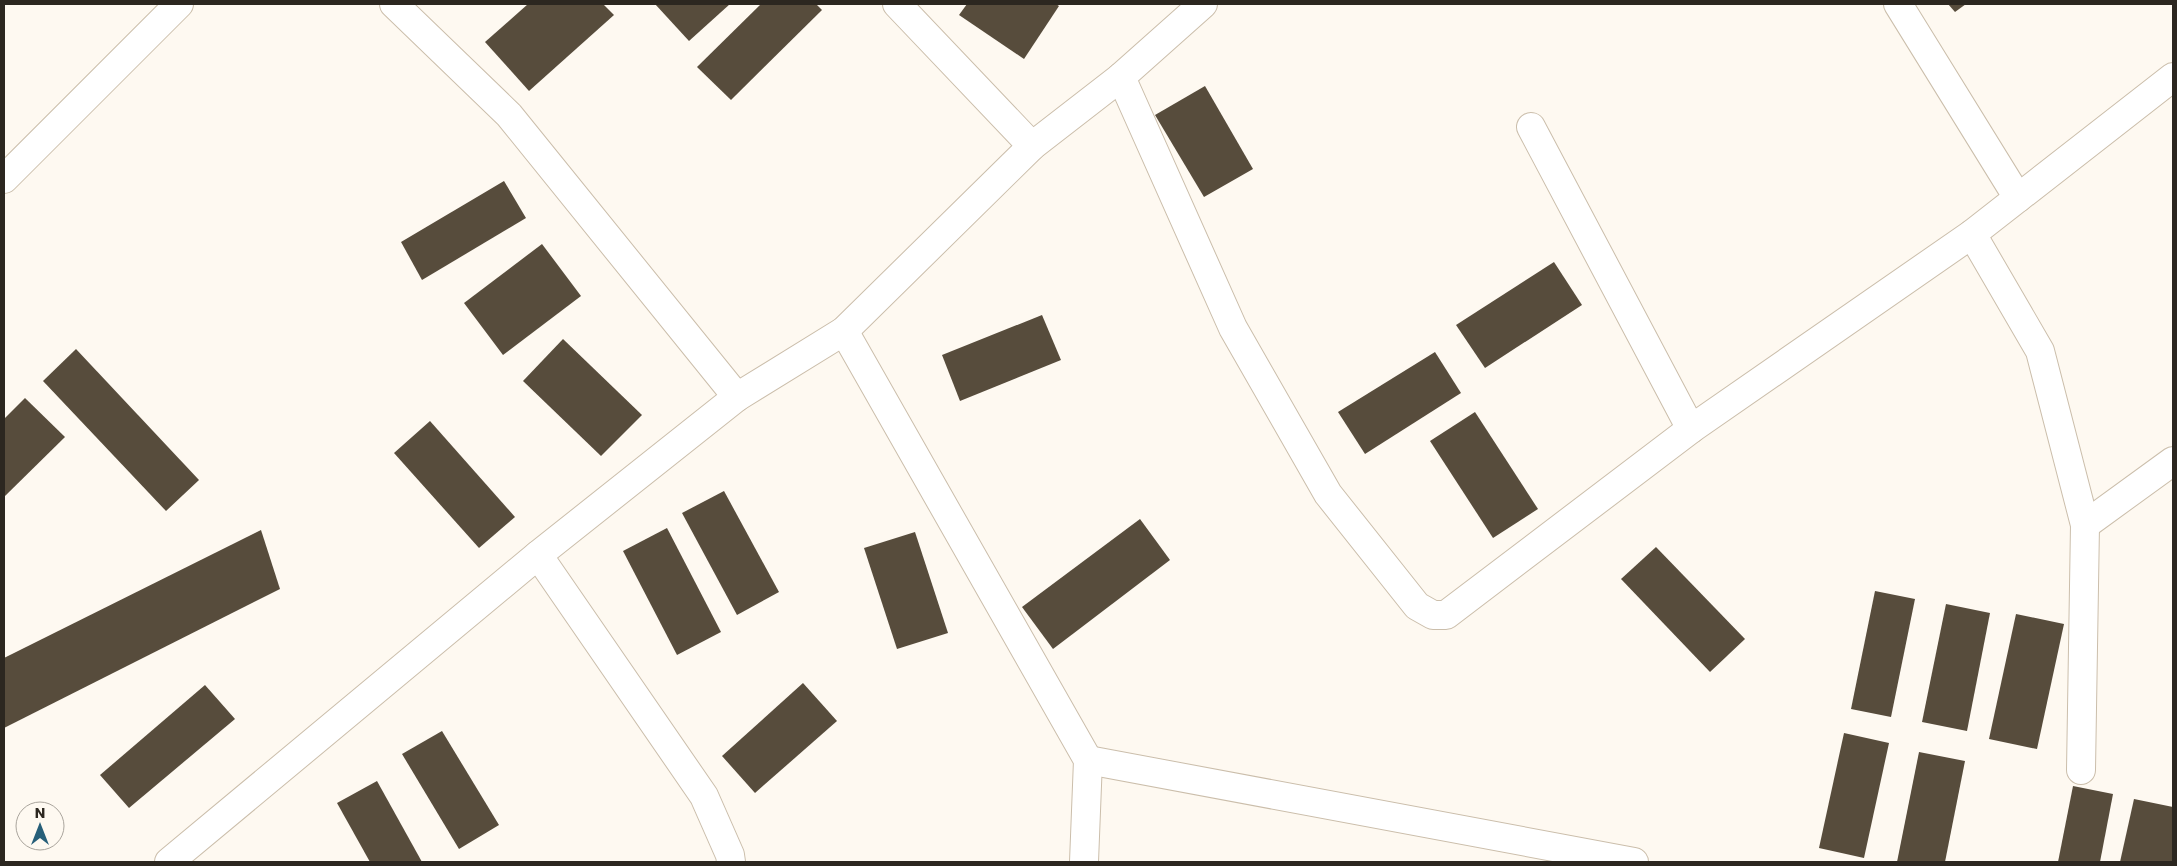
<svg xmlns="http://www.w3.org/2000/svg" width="2177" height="866" font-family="Poppins,sans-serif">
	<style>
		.building { fill: #574c3c }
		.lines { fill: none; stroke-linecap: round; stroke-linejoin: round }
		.minor-casing { stroke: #cbbeab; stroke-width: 30 }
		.minor { stroke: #fff; stroke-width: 28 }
	</style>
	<rect width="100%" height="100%" fill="#fef9f1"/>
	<g class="building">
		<polygon points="528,4 603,4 614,15 529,91 485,42"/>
		<polygon points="655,4 730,4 689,41"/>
		<polygon points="761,4 816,4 822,10 731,100 697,67"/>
		<polygon points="967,4 1056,4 1059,6 1024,59 959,15"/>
		<polygon points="1948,4 1966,4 1955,12"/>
		<polygon points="1205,86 1253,169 1204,197 1155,115"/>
		<polygon points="504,181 526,218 422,280 401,242"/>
		<polygon points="542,244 581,296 503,355 464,303"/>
		<polygon points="1554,262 1582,305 1485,368 1456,325"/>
		<polygon points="1042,315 1061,360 960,401 942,355"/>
		<polygon points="563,339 642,415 601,456 523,381"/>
		<polygon points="76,349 199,480 166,511 43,381"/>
		<polygon points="1435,352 1461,393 1365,454 1338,412"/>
		<polygon points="25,398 65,437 4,497 4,419"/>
		<polygon points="1475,412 1538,509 1493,538 1430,441"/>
		<polygon points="430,421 515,517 479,548 394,453"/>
		<polygon points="724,491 779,592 737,615 682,513"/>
		<polygon points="1140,519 1170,560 1053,649 1022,607"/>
		<polygon points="667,528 721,632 677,655 623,551"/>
		<polygon points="261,530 280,589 4,728 4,658"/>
		<polygon points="915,532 948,633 897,649 864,548"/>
		<polygon points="1656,547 1745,639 1710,672 1621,579"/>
		<polygon points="1875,591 1915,599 1891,717 1851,709"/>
		<polygon points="1946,604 1990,613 1967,731 1922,722"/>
		<polygon points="2016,614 2064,624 2037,749 1989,739"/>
		<polygon points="803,683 837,721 755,793 722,756"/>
		<polygon points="205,685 235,719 129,808 100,775"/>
		<polygon points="442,731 499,825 459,849 402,754"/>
		<polygon points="1844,733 1889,743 1864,858 1819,848"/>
		<polygon points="1919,752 1965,761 1945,862 1897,862"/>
		<polygon points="377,781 422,862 370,862 337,803"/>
		<polygon points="2073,786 2113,794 2100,862 2058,862"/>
		<polygon points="2134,799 2173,807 2172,862 2120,862"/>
	</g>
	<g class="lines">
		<g class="minor-casing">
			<g id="minor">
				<polyline points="394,4 509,115 737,397"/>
				<polyline points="897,4 1032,146"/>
				<polyline points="1898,4 2018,198"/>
				<polyline points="1121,77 1233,328 1328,494 1417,606 1433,615 1446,615 1691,429 1972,234 2173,77"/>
				<polyline points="1531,127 1691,429"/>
				<polyline points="4,179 179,4"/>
				<polyline points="1972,234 2040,351 2085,525 2081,770"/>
				<polyline points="844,331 1088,760 1084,862"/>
				<polyline points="2085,525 2173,461"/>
				<polyline points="538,555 704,796 730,855 731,862"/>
				<polyline points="1088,760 1634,862"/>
				<polyline points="169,862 538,555 737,397 844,331 1032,146 1121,77 1203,4"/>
			</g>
		</g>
		<use href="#minor" class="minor"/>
	</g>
	<rect width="2177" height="866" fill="none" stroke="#2c2720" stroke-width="10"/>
	<g transform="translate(40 826)"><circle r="24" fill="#fef9f1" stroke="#aaa59d"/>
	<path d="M0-4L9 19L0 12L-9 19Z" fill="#275f79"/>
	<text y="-8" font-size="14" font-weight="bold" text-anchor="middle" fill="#2c2720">N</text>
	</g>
</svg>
